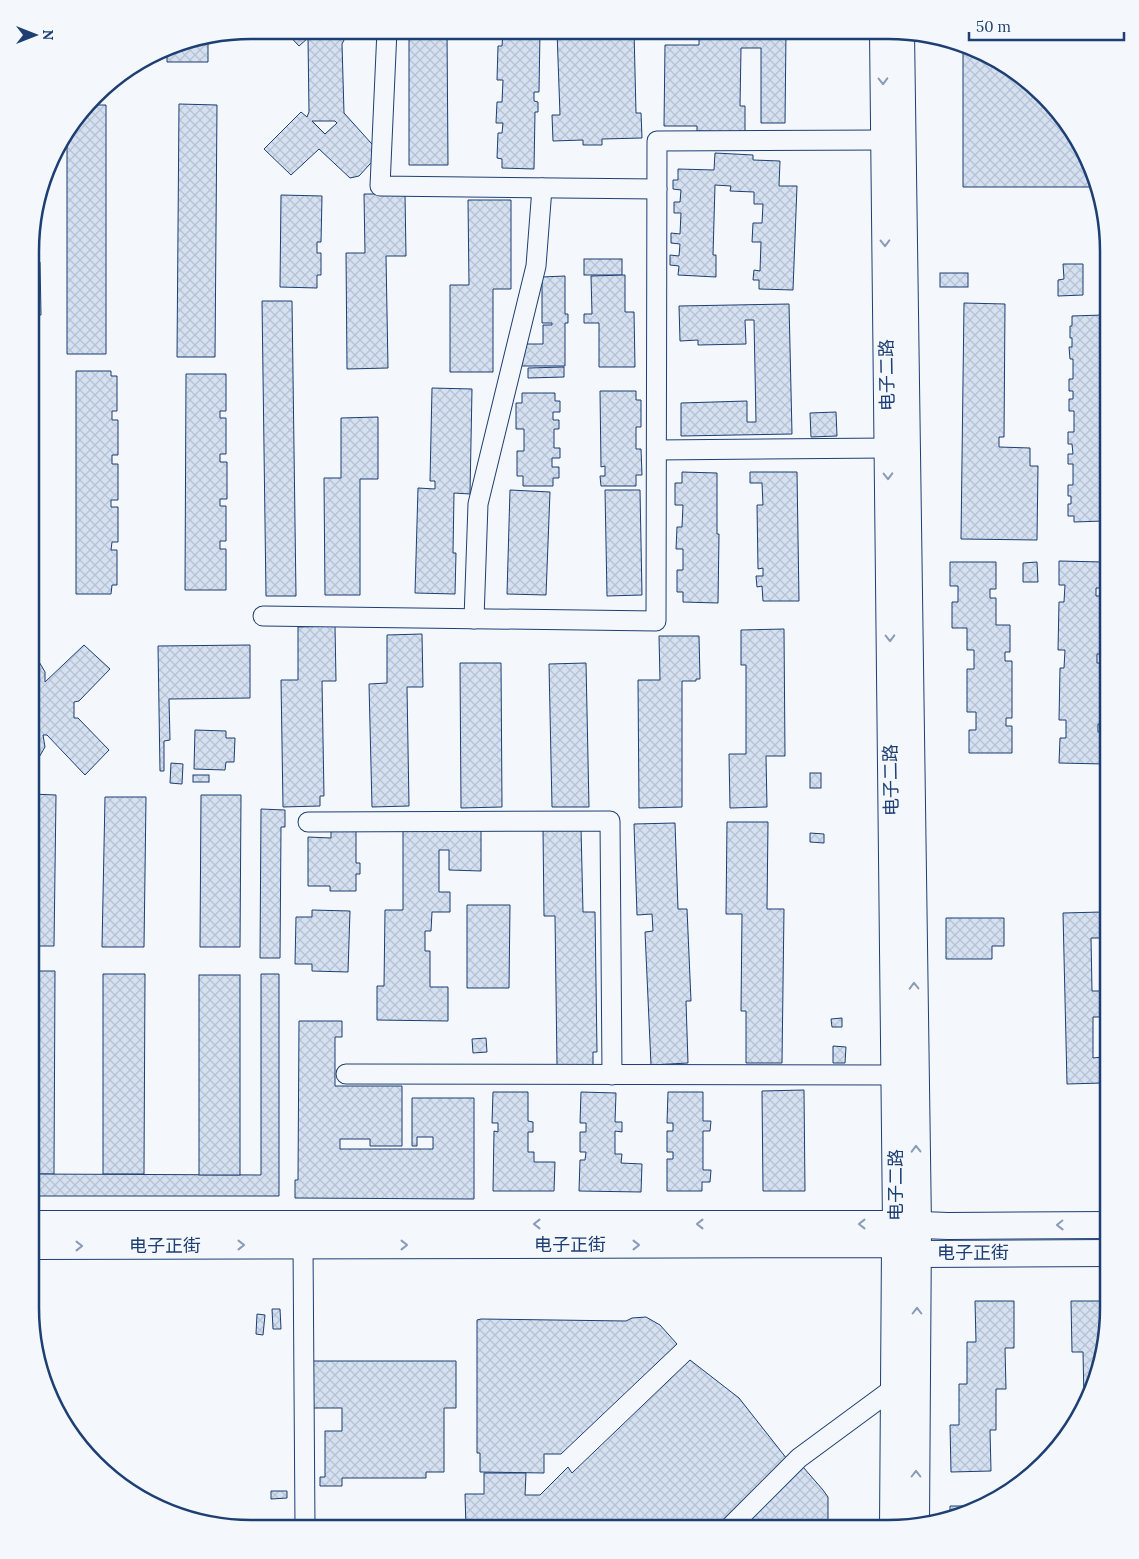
<svg xmlns="http://www.w3.org/2000/svg" width="1139" height="1559" font-family="Lora,'Noto Sans SC',serif">
	<style>
		.building { fill: url(#building-cross-hatch); stroke: #1d3f73; fill-rule: evenodd }
		.lines { fill: none; stroke-linecap: round; stroke-linejoin: round }
		.street-casing { stroke: #1d3f73; stroke-width: 21 }
		.secondary-casing { stroke: #1d3f73; stroke-width: 28 }
		.street { stroke: #f4f7fb; stroke-width: 19 }
		.secondary { stroke: #f4f7fb; stroke-width: 26 }
		.oneway { stroke: #889bb7 }
		.labels { text-anchor: middle; stroke-width: 4; stroke-linejoin: round; paint-order: stroke }
		.street-label { font-size: 18px; fill: #1d3f73; stroke: #f4f7fb }
		.rim { fill: none; stroke: #1d3f73; stroke-width: 2.5 }
	</style>
	<defs>
		<pattern id="building-cross-hatch" width="8" height="8" patternUnits="userSpaceOnUse" patternTransform="scale(1.25)"><rect width="8" height="8" fill="#d5e0f0"/><path d="M0 0l8 8M0 8l8-8" fill="none" stroke="#b6c1d1"/></pattern>
	</defs>
	<rect width="100%" height="100%" fill="#f4f7fb"/>
	<g class="building">
		<path d="M284,30H315L313,32L335,33L334,30H353L344,40L342,44L344,113L380,153L359,176L350,178L319,149L291,175L264,149L301,112L307,117L309,112L308,38L299,46ZM312,121H335L337,123L325,134Z"/>
		<polygon points="412,30 447,31 448,165 409,165 409,39 413,39"/>
		<polygon points="503,31 540,31 539,92 534,92 534,101 538,102 538,112 535,112 534,169 502,168 502,159 497,158 498,133 502,133 503,123 496,123 497,102 502,102 503,80 497,80 498,46 502,46"/>
		<polygon points="557,31 634,31 636,113 641,113 642,138 602,139 602,145 583,145 583,140 553,141 552,115 560,115"/>
		<polygon points="699,31 786,32 785,123 761,123 761,48 741,48 740,106 745,106 745,132 697,131 697,126 664,126 665,45 699,45"/>
		<polygon points="208,37 208,62 167,62 167,49 180,42"/>
		<polygon points="963,44 972,47 1022,76 1086,153 1094,187 963,187"/>
		<polygon points="179,104 217,105 215,357 177,357"/>
		<polygon points="89,105 106,105 106,354 67,354 67,131"/>
		<polygon points="715,153 753,155 753,160 780,161 779,186 797,186 793,290 759,289 759,280 753,280 754,270 760,271 761,242 752,242 753,223 762,223 763,204 754,204 754,192 730,191 731,186 715,185 713,255 716,255 716,277 678,275 679,266 670,265 670,255 679,256 680,244 671,243 671,233 680,234 681,213 674,213 674,202 680,202 681,190 673,189 673,180 678,180 678,169 714,170"/>
		<polygon points="364,194 405,194 406,256 386,256 388,368 347,369 346,253 365,253"/>
		<polygon points="281,195 322,196 321,242 317,242 317,253 321,253 321,275 317,275 317,288 280,287"/>
		<polygon points="468,200 511,200 511,289 493,289 493,372 450,372 450,285 469,285"/>
		<rect x="584" y="259" width="38" height="16"/>
		<polygon points="32,262 40,262 41,315 32,315"/>
		<polygon points="1063,264 1083,264 1083,295 1058,296 1058,280 1064,279"/>
		<rect x="940" y="273" width="28" height="14"/>
		<polygon points="625,275 625,312 634,312 635,367 599,367 599,323 584,323 584,314 592,314 591,276"/>
		<polygon points="565,276 565,314 568,314 568,323 565,323 565,366 520,366 520,344 543,344 543,325 552,325 552,323 542,323 542,277"/>
		<polygon points="262,301 292,301 296,596 266,596"/>
		<polygon points="964,303 1005,304 1004,437 999,437 999,447 1030,448 1030,466 1038,466 1037,540 961,539"/>
		<polygon points="789,304 792,434 681,436 681,403 747,401 747,422 756,422 754,320 745,320 746,344 698,345 698,340 680,341 679,306"/>
		<polygon points="1103,315 1103,332 1109,332 1109,353 1103,353 1103,385 1109,385 1109,406 1102,406 1103,437 1109,437 1109,459 1102,459 1102,490 1108,490 1108,512 1103,512 1103,521 1074,522 1074,516 1068,516 1068,504 1071,504 1071,496 1068,496 1068,485 1073,485 1073,464 1068,464 1068,454 1073,454 1072,444 1068,444 1068,432 1074,432 1074,411 1069,411 1069,399 1073,399 1073,391 1069,391 1069,379 1073,379 1073,359 1070,359 1069,347 1072,347 1072,338 1070,338 1070,326 1072,326 1072,316"/>
		<polygon points="564,367 564,377 528,378 528,368"/>
		<polygon points="76,371 111,371 111,376 117,376 117,411 112,411 112,420 118,420 118,455 112,455 112,464 118,464 118,500 111,500 111,507 118,507 118,542 112,542 111,550 117,550 117,585 112,585 111,594 76,594"/>
		<polygon points="186,374 226,374 226,411 220,411 220,418 226,418 226,454 220,454 220,462 227,462 227,499 220,499 220,506 226,506 226,541 220,541 220,549 226,549 226,590 185,590"/>
		<polygon points="432,388 472,389 470,494 454,493 453,553 456,553 455,594 415,593 418,488 435,489 435,481 430,481"/>
		<polygon points="600,391 636,391 636,400 641,400 641,427 636,427 636,449 641,449 642,475 636,475 636,486 601,486 600,476 605,476 605,466 601,467"/>
		<polygon points="522,393 555,393 555,401 560,401 560,412 553,412 553,420 559,420 559,429 554,429 554,448 560,448 560,458 552,458 552,467 559,467 559,478 553,478 553,486 523,486 523,476 517,476 517,451 524,451 524,429 516,429 516,403 522,403"/>
		<polygon points="836,412 837,436 811,437 810,413"/>
		<polygon points="378,417 378,479 360,479 360,595 325,595 324,478 341,478 341,418"/>
		<polygon points="682,472 717,473 717,534 719,534 718,603 683,602 683,592 677,592 677,570 683,570 683,549 676,549 677,527 682,527 683,505 675,505 675,483 682,483"/>
		<polygon points="750,472 797,472 799,601 763,601 762,586 757,587 756,576 763,576 763,568 758,569 757,505 763,505 762,483 750,483"/>
		<polygon points="510,490 550,492 546,595 507,594"/>
		<polygon points="605,490 640,490 642,595 607,596"/>
		<polygon points="1059,561 1103,562 1103,588 1096,588 1096,596 1103,596 1103,654 1097,654 1097,663 1104,663 1103,724 1098,724 1098,732 1105,732 1104,764 1059,763 1060,738 1066,738 1066,720 1059,720 1060,668 1064,668 1065,650 1058,650 1059,602 1064,602 1065,585 1059,585"/>
		<polygon points="950,562 996,562 996,589 990,589 990,598 996,598 996,625 1010,625 1010,652 1005,652 1005,661 1012,661 1012,718 1006,718 1006,726 1012,726 1012,753 969,753 969,730 976,730 976,712 967,712 967,669 974,669 974,650 967,650 967,628 952,628 952,602 958,602 958,586 950,586"/>
		<polygon points="1037,562 1038,582 1023,582 1023,563"/>
		<polygon points="335,626 336,681 322,681 324,796 320,796 320,806 283,807 281,680 298,680 298,627"/>
		<polygon points="784,629 785,756 766,756 767,807 730,808 729,754 746,754 746,665 741,665 741,630"/>
		<polygon points="422,634 423,687 407,687 409,806 372,807 369,684 387,683 387,635"/>
		<polygon points="659,636 699,636 700,679 696,679 696,681 682,681 682,807 639,808 638,680 660,680"/>
		<polygon points="84,645 110,669 79,701 74,702 74,718 78,718 109,750 85,775 47,735 43,735 45,747 31,771 31,648 45,672 45,682"/>
		<polygon points="250,645 250,698 169,699 170,740 164,741 164,771 160,771 158,646"/>
		<polygon points="460,663 501,663 502,807 461,808"/>
		<polygon points="586,663 589,807 552,807 549,664"/>
		<polygon points="195,730 226,731 226,738 235,738 234,762 226,762 225,770 194,769"/>
		<polygon points="171,763 183,764 182,784 170,783"/>
		<rect x="810" y="773" width="11" height="15"/>
		<rect x="193" y="775" width="16" height="7"/>
		<polygon points="31,794 56,795 54,946 31,946"/>
		<polygon points="201,795 241,795 240,947 200,947"/>
		<polygon points="105,797 146,797 144,947 102,947"/>
		<polygon points="261,809 285,810 285,827 281,827 280,958 260,958"/>
		<polygon points="727,822 768,822 767,909 784,909 782,1063 746,1063 746,1011 741,1011 742,914 726,914"/>
		<polygon points="675,823 678,909 687,909 691,1001 686,1001 688,1063 651,1065 645,932 653,931 652,914 637,915 634,824"/>
		<polygon points="581,828 583,912 595,912 597,1052 593,1052 593,1065 557,1065 555,916 544,916 543,829"/>
		<polygon points="331,830 356,831 356,863 360,863 360,874 356,874 356,891 330,891 330,886 308,886 308,837 331,838"/>
		<polygon points="403,830 481,830 481,871 449,870 449,850 439,850 439,892 450,892 450,912 432,912 431,931 425,931 425,951 430,951 430,987 448,987 448,1021 377,1020 377,986 384,986 385,910 403,910"/>
		<polygon points="810,833 824,834 824,843 810,842"/>
		<polygon points="467,905 510,905 509,988 467,988"/>
		<polygon points="312,910 350,911 348,972 312,971 312,964 295,964 296,917 312,917"/>
		<polygon points="1102,912 1102,938 1091,938 1092,991 1103,991 1104,1017 1093,1017 1093,1058 1102,1057 1102,1083 1067,1084 1063,913"/>
		<polygon points="946,918 1004,918 1004,946 992,946 992,959 946,959"/>
		<polygon points="31,971 55,971 54,1174 30,1174"/>
		<polygon points="103,974 145,974 144,1174 103,1174"/>
		<polygon points="261,974 279,974 279,1196 30,1196 30,1174 261,1175"/>
		<rect x="199" y="975" width="41" height="200"/>
		<polygon points="842,1018 842,1027 832,1027 831,1019"/>
		<polygon points="299,1021 342,1021 342,1037 335,1037 335,1086 402,1086 402,1146 370,1146 370,1139 340,1139 340,1149 433,1149 433,1137 417,1137 417,1146 412,1146 412,1098 474,1098 474,1199 295,1198 295,1180 298,1180"/>
		<polygon points="486,1038 487,1052 473,1053 472,1039"/>
		<polygon points="833,1046 846,1047 845,1063 833,1063"/>
		<polygon points="804,1090 805,1191 763,1191 762,1091"/>
		<polygon points="493,1092 528,1092 528,1121 533,1122 533,1132 528,1132 528,1152 534,1152 534,1162 555,1162 554,1191 493,1191 494,1131 498,1132 498,1123 492,1123"/>
		<polygon points="581,1092 616,1093 615,1122 622,1122 622,1132 615,1131 615,1154 622,1154 621,1163 642,1164 641,1192 579,1191 580,1160 585,1160 586,1152 580,1152 580,1132 586,1132 586,1123 580,1123"/>
		<polygon points="668,1092 703,1092 703,1121 711,1121 710,1131 703,1131 703,1170 711,1170 710,1182 702,1182 702,1191 667,1191 667,1159 673,1159 673,1152 667,1152 667,1131 673,1131 673,1123 667,1123"/>
		<polygon points="975,1301 1014,1301 1014,1348 1005,1348 1006,1389 996,1389 996,1430 990,1430 991,1471 951,1472 950,1425 959,1425 959,1384 967,1384 967,1342 976,1342"/>
		<polygon points="1071,1301 1102,1301 1103,1348 1097,1379 1087,1400 1084,1400 1083,1352 1072,1352"/>
		<polygon points="272,1309 280,1309 281,1329 273,1329"/>
		<polygon points="257,1314 265,1315 263,1335 256,1334"/>
		<polygon points="646,1317 660,1325 677,1344 561,1454 544,1454 544,1473 480,1472 480,1453 477,1453 477,1320 481,1319 626,1321 632,1318"/>
		<polygon points="690,1360 739,1398 787,1459 717,1529 466,1528 465,1494 484,1494 484,1473 526,1473 525,1495 540,1495 568,1467 572,1473"/>
		<polygon points="312,1361 456,1361 456,1408 444,1408 444,1472 426,1472 426,1478 342,1478 342,1486 320,1486 320,1477 325,1477 325,1431 342,1431 342,1408 312,1408"/>
		<polygon points="803,1467 823,1490 828,1497 828,1529 738,1529"/>
		<polygon points="271,1491 287,1491 287,1498 271,1499"/>
		<polygon points="950,1506 986,1506 950,1514"/>
		<rect x="415" y="1522" width="25" height="6"/>
		<rect x="379" y="1523" width="26" height="5"/>
	</g>
	<g class="lines">
		<g class="street-casing">
			<g id="street">
				<polyline points="387,30 380,186 657,189"/>
				<polyline points="657,450 888,448"/>
				<polyline points="263,616 656,621 657,141 884,140"/>
				<polyline points="474,619 478,504 536,266 542,188"/>
				<polyline points="308,822 610,821 612,1075"/>
				<polyline points="346,1074 895,1075"/>
				<polyline points="303,1245 305,1527"/>
				<polyline points="728,1529 799,1458 894,1388"/>
			</g>
		</g>
		<g class="secondary-casing">
			<g id="secondary">
				<polyline points="883,32 896,1224 895,1244 893,1528"/>
				<polyline points="901,32 918,1226 916,1523"/>
				<polyline points="30,1224 896,1224 948,1226 1109,1225"/>
				<polyline points="30,1246 895,1244 918,1254 1109,1253"/>
			</g>
		</g>
		<use href="#street" class="street"/>
		<use href="#secondary" class="secondary"/>
	</g>
	<defs><path id="oneway-chevron" d="M-2-3.5L2.5 0L-2 3.5" fill="none" stroke-width="1.6" stroke-linecap="round" stroke-linejoin="round" transform="scale(1.25)"/></defs>
	<g class="oneway">
		<use href="#oneway-chevron" transform="translate(883 81) rotate(89)"/>
		<use href="#oneway-chevron" transform="translate(885 243) rotate(89)"/>
		<use href="#oneway-chevron" transform="translate(888 476) rotate(89)"/>
		<use href="#oneway-chevron" transform="translate(890 638) rotate(89)"/>
		<use href="#oneway-chevron" transform="translate(914 986) rotate(-91)"/>
		<use href="#oneway-chevron" transform="translate(916 1149) rotate(-91)"/>
		<use href="#oneway-chevron" transform="translate(537 1224) rotate(-180)"/>
		<use href="#oneway-chevron" transform="translate(700 1224) rotate(180)"/>
		<use href="#oneway-chevron" transform="translate(862 1224) rotate(180)"/>
		<use href="#oneway-chevron" transform="translate(1060 1225) rotate(179)"/>
		<use href="#oneway-chevron" transform="translate(241 1245)"/>
		<use href="#oneway-chevron" transform="translate(404 1245)"/>
		<use href="#oneway-chevron" transform="translate(636 1245)"/>
		<use href="#oneway-chevron" transform="translate(79 1246)"/>
		<use href="#oneway-chevron" transform="translate(917 1311) rotate(-90)"/>
		<use href="#oneway-chevron" transform="translate(916 1474) rotate(-90)"/>
	</g>
	<g class="labels">
		<g class="street-label">
			<text transform="translate(887 375) rotate(-91)" y="6">电子二路</text>
			<text transform="translate(891 780) rotate(-91)" y="6">电子二路</text>
			<text transform="translate(896 1185) rotate(-90)" y="6">电子二路</text>
			<text x="570" y="1251">电子正街</text>
			<text x="165" y="1252">电子正街</text>
			<text x="973" y="1259">电子正街</text>
		</g>
	</g>
	<path d="M0 0H1139V1559H0ZM251 39H888A212 212 0 0 1 1100 251V1308A212 212 0 0 1 888 1520H251A212 212 0 0 1 39 1308V251A212 212 0 0 1 251 39Z" fill="#f4f7fb" fill-rule="evenodd"/>
	<path class="rim" d="M251 39H888A212 212 0 0 1 1100 251V1308A212 212 0 0 1 888 1520H251A212 212 0 0 1 39 1308V251A212 212 0 0 1 251 39Z"/>
	<g transform="translate(35 35) rotate(90)" stroke="#f4f7fb" stroke-width="4" paint-order="stroke">
	<path d="M0-4L9 19L0 12L-9 19Z" fill="#1d3f73"/>
	<text y="-8" font-size="14" font-weight="bold" text-anchor="middle" fill="#1d3f73">N</text>
	</g>
	<path d="M969 32v8h155v-8" fill="none" stroke="#1d3f73" stroke-width="2.5"/>
	<text x="976" y="32" font-size="15" fill="#1d3f73" stroke="#f4f7fb" stroke-width="4" paint-order="stroke">50 m</text>
</svg>
